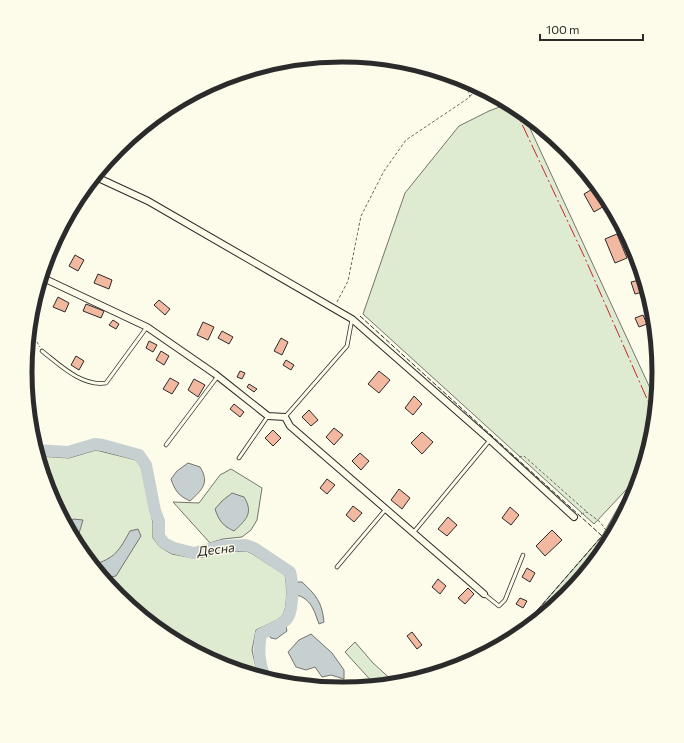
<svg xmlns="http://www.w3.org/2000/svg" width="684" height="743" font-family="Commissioner,sans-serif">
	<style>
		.green { fill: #deebd1; stroke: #74746e }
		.water { fill: #c7d0d0; stroke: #74746e }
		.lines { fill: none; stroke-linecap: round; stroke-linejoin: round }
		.river { stroke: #c7d0d0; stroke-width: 12 }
		.building { fill: #f2b8a0; stroke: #2b2b2b }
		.service-casing { stroke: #2b2b2b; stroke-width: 4.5 }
		.minor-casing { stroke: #2b2b2b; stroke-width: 8 }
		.path { stroke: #6a6964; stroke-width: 1; stroke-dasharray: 3 2; stroke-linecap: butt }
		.service { stroke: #fdfbea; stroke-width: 3 }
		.minor { stroke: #fdfbea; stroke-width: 6 }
		.fence { stroke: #2b2b2b; stroke-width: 1; stroke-dasharray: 5 2; stroke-linecap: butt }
		.power { stroke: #c62828; stroke-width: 1; stroke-dasharray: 14 3 2 3; stroke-linecap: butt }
		.labels { text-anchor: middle; stroke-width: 3; stroke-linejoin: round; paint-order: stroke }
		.water-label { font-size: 13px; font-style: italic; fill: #2b2b2b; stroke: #fdfbea }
		.rim { fill: none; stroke: #2b2b2b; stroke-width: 5 }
	</style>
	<rect width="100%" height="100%" fill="#fdfbea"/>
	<g class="green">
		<polygon points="510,103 522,111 656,401 653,434 640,475 594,524 363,314 405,193 459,126 489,111"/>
		<path d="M96,450L136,460L141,467L143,475L148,472L149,477L144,480L153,523V538L160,547L172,554L193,558L205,557L222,552L246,551L251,553L285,575C287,583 288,610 282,616C276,622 263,626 256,630L252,650L258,676L220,664L166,635L118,595L78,547L49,493L38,456L69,458Z"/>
		<polygon points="231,469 262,488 257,520 251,530 242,537 223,539 210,543 173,502 199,503 220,475"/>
		<polygon points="638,482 635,493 605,548 566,596 514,637 602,536 628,490"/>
		<polygon points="355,642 373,663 395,683 375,685 345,652"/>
	</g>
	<g class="water">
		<path d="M188,463L200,467C210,483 202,490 190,501C179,496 175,491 171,479L177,471Z"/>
		<path d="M232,493L244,497C254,513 246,520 234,531C223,526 219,521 215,509L222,501Z"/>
		<polygon points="73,519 83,520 76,543 67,527"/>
		<path d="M138,529L141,536L116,576L104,578L93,565C115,558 119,551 130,531Z"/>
		<path d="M293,582H302C316,595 322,602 324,622L319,624C313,607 310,597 292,594Z"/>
		<polygon points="285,621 287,631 276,639 271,638 266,631"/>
		<polygon points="311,634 332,653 344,670 344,679 331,675 322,677 315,667 306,670 296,667 288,652 299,640"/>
	</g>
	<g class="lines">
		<path class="river" d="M36,450L68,452L95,444L103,445L139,455L146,465L155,511L159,521V536L164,543L174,548L194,553L221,546L246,545L254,548L290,572C293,582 294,612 286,620C280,626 268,630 261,634C258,650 259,662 265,678"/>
	</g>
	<g class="building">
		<polygon points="576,159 585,170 578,173 572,161"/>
		<polygon points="596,187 606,205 594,212 584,194"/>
		<polygon points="617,234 627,258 615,263 605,239"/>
		<polygon points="57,240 62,243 57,251 52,248"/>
		<polygon points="75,255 84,260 78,271 69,266"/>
		<polygon points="98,274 112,280 109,289 94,283"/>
		<polygon points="644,279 647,291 635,294 631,282"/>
		<polygon points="58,297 69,303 65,312 53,307"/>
		<polygon points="159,300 170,309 165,315 154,305"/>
		<polygon points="86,304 104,311 101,318 83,311"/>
		<polygon points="643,315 647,324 639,327 635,318"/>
		<polygon points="113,320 119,324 116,329 109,325"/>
		<polygon points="203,322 214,327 208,340 197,335"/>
		<polygon points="222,331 233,337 229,344 218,338"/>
		<polygon points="281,338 288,342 282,355 274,351"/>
		<polygon points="149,341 157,345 153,352 146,348"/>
		<polygon points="161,351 169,356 164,365 156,360"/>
		<polygon points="76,356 84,361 79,370 71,365"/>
		<polygon points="286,360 294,365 291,370 283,365"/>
		<polygon points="240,371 245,373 242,379 237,377"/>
		<polygon points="379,371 390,380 379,393 368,384"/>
		<polygon points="170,378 179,383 172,394 163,389"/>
		<polygon points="194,379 205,385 198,397 188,390"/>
		<polygon points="249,384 257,389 254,392 247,387"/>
		<polygon points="414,396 422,404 413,415 405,408"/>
		<polygon points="234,404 244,412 240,417 230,409"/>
		<polygon points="309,410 318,420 311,426 302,417"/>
		<polygon points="334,428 343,435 334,445 326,437"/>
		<polygon points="273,430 281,438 273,446 265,438"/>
		<polygon points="422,432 433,442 422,454 411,443"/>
		<polygon points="360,453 369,461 361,470 352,461"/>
		<polygon points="327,479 335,485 327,494 320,488"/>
		<polygon points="399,489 410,498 402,509 391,500"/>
		<polygon points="353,506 362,513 354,522 346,515"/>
		<polygon points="510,507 519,515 511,525 502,518"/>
		<polygon points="448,517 457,525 447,536 438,529"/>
		<polygon points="552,530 562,540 545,556 536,546"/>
		<polygon points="527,568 535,573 530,582 522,577"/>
		<polygon points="438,579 446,586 440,594 432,587"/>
		<polygon points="468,588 474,594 465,604 458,598"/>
		<polygon points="520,598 527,601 523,608 516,604"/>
		<polygon points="412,632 422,645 417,649 407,636"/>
	</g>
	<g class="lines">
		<g class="service-casing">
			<g id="service">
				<path d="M42,351C60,365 82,387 106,383L147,327"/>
				<polyline points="285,417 347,346 352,319"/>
				<polyline points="166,445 218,376"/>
				<polyline points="239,458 268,416"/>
				<polyline points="413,533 490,440"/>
				<polyline points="337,567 386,509"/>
				<polyline points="484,594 499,606 505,600 523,555"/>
			</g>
		</g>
		<g class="minor-casing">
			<g id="minor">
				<polyline points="94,176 148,201 352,319 490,440 574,517"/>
				<polyline points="41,277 147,327 215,374 268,416 285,417 290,426 484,594"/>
			</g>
		</g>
		<g class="path">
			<polyline points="470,96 480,88"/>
			<polyline points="337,302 348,281 361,216 384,171 406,140 470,97 465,80"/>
			<polyline points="28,337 37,342 40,347"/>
			<polyline points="519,457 524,456 587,512"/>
			<polyline points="581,514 587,512 600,522 611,537"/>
		</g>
		<use href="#service" class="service"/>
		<use href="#minor" class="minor"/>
		<polyline class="fence" points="360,316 602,536 514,637"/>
		<polyline class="power" points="513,105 584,256 655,417"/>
	</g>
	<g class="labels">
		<g class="water-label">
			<text transform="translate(216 549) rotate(-7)" y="5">Десна</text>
		</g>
	</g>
	<path d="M0 0H684V743H0ZM32 372a310 310 0 1 1 620 0a310 310 0 1 1-620 0Z" fill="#fdfbea" fill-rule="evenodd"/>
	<path class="rim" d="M32 372a310 310 0 1 1 620 0a310 310 0 1 1-620 0Z"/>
	<path d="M540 34v6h103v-6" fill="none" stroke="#2b2b2b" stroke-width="2"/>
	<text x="546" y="34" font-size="12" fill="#2b2b2b" stroke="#fdfbea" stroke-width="3" paint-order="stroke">100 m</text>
</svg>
